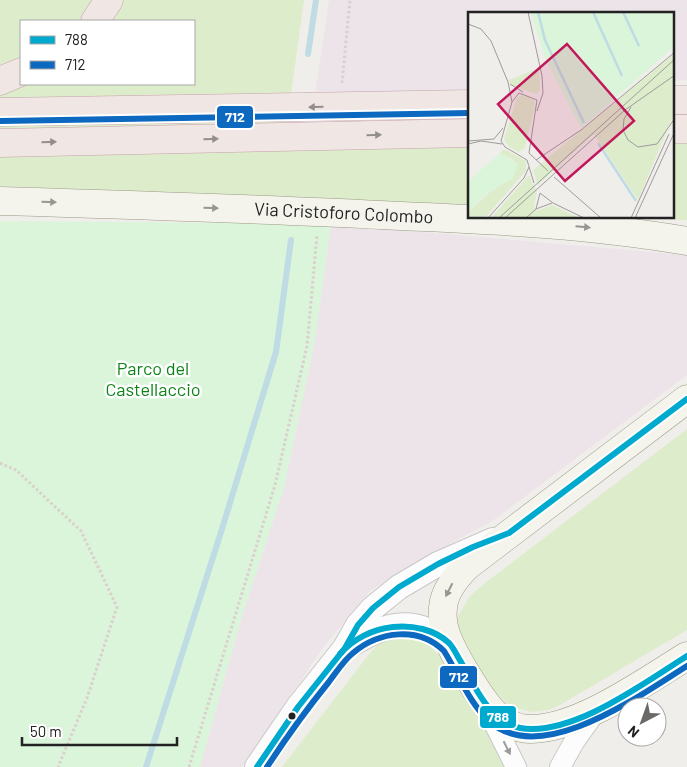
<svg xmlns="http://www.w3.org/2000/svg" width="687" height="767" font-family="Barlow,sans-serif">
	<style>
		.industrial { fill: #ede4e9 }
		.grass { fill: #ddeccb; fill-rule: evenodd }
		.park { fill: #daf5da }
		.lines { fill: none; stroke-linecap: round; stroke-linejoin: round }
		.stream { stroke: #bfdbe3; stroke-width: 6 }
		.minor-casing { stroke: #c9c8c7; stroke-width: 22 }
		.tertiary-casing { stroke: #c9c8c7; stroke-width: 26 }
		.secondary-casing { stroke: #999a82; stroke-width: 29 }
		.trunk-casing { stroke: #c5a2ac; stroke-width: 29 }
		.path { stroke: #dccecd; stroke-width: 3; stroke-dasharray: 2.5 2.5; stroke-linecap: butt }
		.minor { stroke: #fdfcfc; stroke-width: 20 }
		.tertiary { stroke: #fdfcfc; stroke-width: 24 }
		.secondary { stroke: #f4f4ed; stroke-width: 28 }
		.trunk { stroke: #f0e6e4; stroke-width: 28 }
		.bus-1-casing { stroke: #fff; stroke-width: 10 }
		.bus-2-casing { stroke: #fff; stroke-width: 10 }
		.bus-1 { stroke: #00a9ce; stroke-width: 6 }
		.bus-2 { stroke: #0c69bf; stroke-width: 6 }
		.oneway { fill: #938e8d }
		.oneway2 { fill: #969692 }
		.oneway3 { fill: #9a9a9a }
		.bus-dot { fill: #222; stroke: #fff; stroke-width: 2 }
		.labels { text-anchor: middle; stroke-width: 5; stroke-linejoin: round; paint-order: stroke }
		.street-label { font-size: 18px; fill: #222; stroke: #fff }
		.park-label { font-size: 18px; fill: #0c8416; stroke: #fff }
		.inset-river { fill: none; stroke: #bfdbe3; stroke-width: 2.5 }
		.inset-road { fill: none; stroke: #9e9c9b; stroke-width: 1 }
		.view { fill: #c2185b; fill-opacity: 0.15; stroke: #c2185b; stroke-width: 2.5 }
		.inset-edge { fill: none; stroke: #222; stroke-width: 2.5 }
		.line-badge { stroke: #fff; stroke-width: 2 }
		.badge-label { font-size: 14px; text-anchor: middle; font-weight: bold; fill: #fff }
	</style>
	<rect width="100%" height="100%" fill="#f0eeeb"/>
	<g class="industrial">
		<polygon points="329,0 687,0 687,80 673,81 673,14 470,14 469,89 315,95"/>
		<polygon points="331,224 687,255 687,375 491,522 459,539 370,591 323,648 242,767 200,767 241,619 284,488 315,340"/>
	</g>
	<g class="grass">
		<path d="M0,0H304L287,124L469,120V209L0,186ZM21,21H194V84H21Z"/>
		<polygon points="687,115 687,220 634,218 673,218 673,116"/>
		<polygon points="687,429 687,630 560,705 549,710 531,712 511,706 505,702 494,690 462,642 459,635 456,619 470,596 485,583"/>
		<polygon points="403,636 422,639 440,656 471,701 505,767 282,767 370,653 381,641"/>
	</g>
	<polygon class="park" points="0,221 331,224 315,340 284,488 241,619 200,767 0,767"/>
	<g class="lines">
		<g class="stream">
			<polyline points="308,54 316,0"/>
			<polyline points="146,767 222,529 276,352 291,240"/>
		</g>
		<g class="minor-casing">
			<g id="minor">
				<polyline points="488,711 516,767"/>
				<polyline points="560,767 574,742 596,711"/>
			</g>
		</g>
		<g class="tertiary-casing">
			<g id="tertiary">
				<path d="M347,647C370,633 398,617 427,630C435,633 442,639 450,644"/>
				<polyline points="257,767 298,707 345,648 358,625 373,608 399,587 438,564 493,540"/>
			</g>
		</g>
		<g class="secondary-casing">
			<g id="secondary">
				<path id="s1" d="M0,201C134,205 267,209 401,216C497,220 593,225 687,241"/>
				<path d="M687,399L467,566C456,577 444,591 443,608C442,616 443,626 446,634C453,654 484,707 501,719C510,725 519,729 530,729C578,730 646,681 687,656"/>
			</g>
		</g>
		<g class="trunk-casing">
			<g id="trunk">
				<polyline points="95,21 109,0"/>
				<polyline points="0,81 21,72"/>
				<polyline points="673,100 687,100"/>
				<polyline points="0,112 470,104"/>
				<polyline points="673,129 687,129"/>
				<polyline points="0,143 470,133"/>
			</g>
		</g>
		<g class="path">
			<polyline points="342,83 350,0"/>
			<polyline points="0,463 16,470 81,531 117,607 87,698 58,767"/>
			<polyline points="189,767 275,485 307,346 317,235"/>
		</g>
		<use href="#minor" class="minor"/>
		<use href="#tertiary" class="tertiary"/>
		<use href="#secondary" class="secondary"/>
		<use href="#trunk" class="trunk"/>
		<g class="bus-1-casing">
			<g id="bus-1">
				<path d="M340,654C353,639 373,629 393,627C412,625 434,629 449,643C454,648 457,656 461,662C474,685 490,723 520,728C572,737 644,683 687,656"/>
				<polyline points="257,767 298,707 345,648 358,625 373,608 399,587 438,564 473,547 509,533 687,399"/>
			</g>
		</g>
		<g class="bus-2-casing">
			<g id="bus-2">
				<polyline points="0,121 470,113"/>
				<path d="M267,767C286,738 306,710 328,683C336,673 343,661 353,653C379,631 419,626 444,651C459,675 469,703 490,722C542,767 640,695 687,666"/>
			</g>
		</g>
		<use href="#bus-1" class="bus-1"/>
		<use href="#bus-2" class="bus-2"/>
	</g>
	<defs><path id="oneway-solid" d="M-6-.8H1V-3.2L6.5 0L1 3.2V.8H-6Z" transform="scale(1.25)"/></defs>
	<g class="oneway">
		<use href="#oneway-solid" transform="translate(316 107) rotate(179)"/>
		<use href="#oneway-solid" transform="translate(374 135) rotate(-1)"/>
		<use href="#oneway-solid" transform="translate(211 139) rotate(-1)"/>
		<use href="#oneway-solid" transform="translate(49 142) rotate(-1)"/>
	</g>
	<g class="oneway2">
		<use href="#oneway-solid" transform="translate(49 202) rotate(2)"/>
		<use href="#oneway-solid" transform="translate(211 208) rotate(2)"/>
		<use href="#oneway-solid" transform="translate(583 227) rotate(5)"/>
		<use href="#oneway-solid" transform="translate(449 590) rotate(117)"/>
	</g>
	<use class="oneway3" href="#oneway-solid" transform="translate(507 748) rotate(63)"/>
	<circle class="bus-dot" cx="292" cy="716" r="4.5"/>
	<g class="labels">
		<g class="street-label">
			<text dy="6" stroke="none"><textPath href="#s1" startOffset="344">Via Cristoforo Colombo</textPath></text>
		</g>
		<g class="park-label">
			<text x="153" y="375">Parco del<tspan x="153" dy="21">Castellaccio</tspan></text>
		</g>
	</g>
	<g transform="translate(468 12)">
		<rect width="206" height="206" fill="#f0eeeb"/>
		<path d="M206,42V102L170,188L126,122L70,173L65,158ZM71,56L72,78L68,82L43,73L41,68ZM54,83L66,88L67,92L57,136L50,140L41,135L36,127L49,86ZM36,137L58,149V159L17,206H0V200L22,180L46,148L34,143L32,141ZM61,163L69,180L66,195L69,199L84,193L111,206H23Z" fill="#ddeccb"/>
		<path d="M63,0H206V35L113,116L77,46ZM32,141L50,152L45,166L16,184L0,200V169Z" fill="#daf5da"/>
		<path class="inset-river" d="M70,0L77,28L116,111M125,0L154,64M155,0L171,34M130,131L168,189"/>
		<path class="inset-road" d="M60,0L74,64L75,81L69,99M0,12L13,17L23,29L40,70L44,90M42,72L55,80M163,95L156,107L155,118L160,128L170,135L189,132L207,106M0,129L26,127L35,116M0,132L13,129L34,132M68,148L113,118L207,40M86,165L133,206M66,171L59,148L37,135L33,129L44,90L51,81L69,88L61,141L80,159M72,181L85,191L116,206M68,197L72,181M20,206L56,166L61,155M31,206L207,47M37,206L157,98L207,63M58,206L68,197L84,191M163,206L201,122M167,206L207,119"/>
		<path class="view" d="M99,32L166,109L97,169L30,92Z"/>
		<rect width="206" height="206" class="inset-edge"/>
	</g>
	<g class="line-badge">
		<rect x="216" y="105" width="38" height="24" rx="5" fill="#0c69bf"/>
		<rect x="439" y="665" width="39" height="24" rx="5" fill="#0c69bf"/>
		<rect x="479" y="705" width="38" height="24" rx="5" fill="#00a9ce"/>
	</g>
	<g class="badge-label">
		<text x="235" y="122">712</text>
		<text x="459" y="682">712</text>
		<text x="498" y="722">788</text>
	</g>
	<rect x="20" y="20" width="175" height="65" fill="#ffffff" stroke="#a7a7a7"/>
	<rect x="30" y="36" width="25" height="8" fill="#00a9ce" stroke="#a7a7a7"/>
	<text x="65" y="45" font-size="15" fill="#222222">788</text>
	<rect x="30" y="61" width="25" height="8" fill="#0c69bf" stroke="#a7a7a7"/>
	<text x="65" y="70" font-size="15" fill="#222222">712</text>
	<g transform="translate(642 722) rotate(221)"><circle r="24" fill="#ffffff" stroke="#a7a7a7"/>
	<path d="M0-4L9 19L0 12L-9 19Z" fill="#6a6968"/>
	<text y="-8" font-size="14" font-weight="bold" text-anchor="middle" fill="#222222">N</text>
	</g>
	<path d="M22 737v8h155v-8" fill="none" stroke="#222222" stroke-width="2.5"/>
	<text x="30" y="737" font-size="15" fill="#222222" stroke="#ffffff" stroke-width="4" paint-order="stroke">50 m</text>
</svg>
